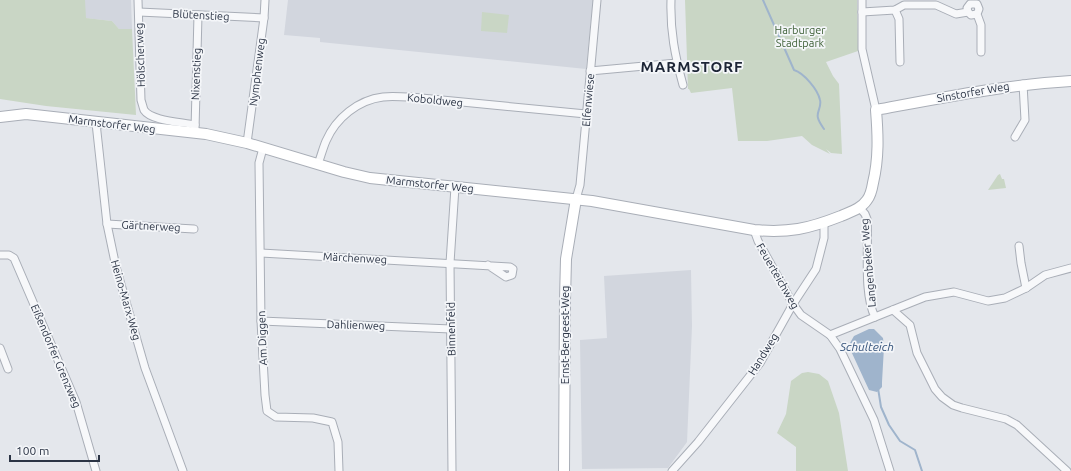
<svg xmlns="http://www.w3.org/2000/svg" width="1071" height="471" font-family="Ubuntu,sans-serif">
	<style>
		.built { fill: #d2d6de }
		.green { fill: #c9d6c5 }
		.water { fill: #9fb4cc }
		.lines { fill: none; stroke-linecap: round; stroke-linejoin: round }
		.stream { stroke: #9fb4cc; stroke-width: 2 }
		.street-casing { stroke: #a9aeb7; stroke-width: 9 }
		.secondary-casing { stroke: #a9aeb7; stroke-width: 12 }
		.street { stroke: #f7f8fa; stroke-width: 7 }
		.secondary { stroke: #fff; stroke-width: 10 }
		.labels { text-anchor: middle; stroke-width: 3.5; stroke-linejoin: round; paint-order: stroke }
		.street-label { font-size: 11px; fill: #2b3445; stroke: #f4f6f9 }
		.park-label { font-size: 11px; fill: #3f6138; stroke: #f4f6f9 }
		.water-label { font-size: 12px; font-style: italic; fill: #34527a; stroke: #f4f6f9 }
		.district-label { font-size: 15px; font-weight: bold; letter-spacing: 1px; fill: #1d2536; stroke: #f4f6f9 }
	</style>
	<rect width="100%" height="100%" fill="#e4e7ec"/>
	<g class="built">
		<polygon points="85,0 131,0 132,29 119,29 112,21 85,18"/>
		<polygon points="288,0 593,0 586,69 320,42 320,38 284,35"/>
		<polygon points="691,270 692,326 687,442 668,468 582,469 580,340 607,338 604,276"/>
	</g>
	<g class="green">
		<polygon points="0,0 85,0 86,18 112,21 119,29 132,29 136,115 46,106 0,99"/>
		<polygon points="685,0 857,0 858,51 826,62 833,76 839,84 842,154 831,153 826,149 830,154 812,145 802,136 767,141 738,141 732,88 691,93 689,89 688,89"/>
		<polygon points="482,12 509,15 507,33 481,31"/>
		<polygon points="1000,174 1002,179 1004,179 1006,188 988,190 998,175"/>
		<polygon points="808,372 819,374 828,381 839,413 848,471 796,471 796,447 777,433 786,414 791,381 802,373"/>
	</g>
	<polygon class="water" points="869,329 874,329 883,338 884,347 882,382 882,387 877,392 869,390 851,351 850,343 854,336"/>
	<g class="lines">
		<g class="stream">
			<path d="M763,0L794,70C804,73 818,90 820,100C822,107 816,112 818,118C819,122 822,126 824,129"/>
			<polyline points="878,388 881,407 889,425 900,441 915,450 922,471"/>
		</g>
		<g class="street-casing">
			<g id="street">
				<path d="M138,0L141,100C142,103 143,107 144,110C151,121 182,122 195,125"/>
				<path d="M671,0C670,31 675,56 683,85"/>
				<polyline points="862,0 862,49 876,110"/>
				<polyline points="895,10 899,19 900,62"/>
				<polyline points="139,12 264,18"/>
				<polyline points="862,12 895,10 904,5 936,5 956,14 968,12"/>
				<polyline points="977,14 971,15 968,12 967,8 970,4 977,4 979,9 977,14 981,25 981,52"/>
				<polyline points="590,71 677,63"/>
				<polyline points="96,123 107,224 116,267 145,368 183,471"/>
				<polyline points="195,129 198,15"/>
				<polyline points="1015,137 1025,120 1023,84"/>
				<polyline points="247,143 264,18 265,0"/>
				<polyline points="263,148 259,163 261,321 265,395 267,411 276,417 313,418 332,422 338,442 339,471"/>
				<path d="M318,164C321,156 323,148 326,141C336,118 358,100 383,97C392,96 401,97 411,97L586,114"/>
				<polyline points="576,199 580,185 597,0"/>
				<path d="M859,207L865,214L867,219C869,246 863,294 875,317"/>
				<polyline points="107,224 194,229"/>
				<polyline points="754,230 758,241 793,304 801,315 830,335 840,349 874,420 890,471"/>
				<polyline points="1019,246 1021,263 1026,288"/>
				<polyline points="261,253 510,267 513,269 512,275 506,277 488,265"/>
				<polyline points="0,255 9,255 14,258 76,402 96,471"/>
				<polyline points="893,310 910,325 917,353 935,389 942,397 953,405 962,408 1006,419 1017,425 1067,471"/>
				<polyline points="261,321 451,329"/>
				<polyline points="830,335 925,297 954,292 988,301 1005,298 1026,288 1045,275 1071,268"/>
				<polyline points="0,348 8,369"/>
				<polyline points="452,471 450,263 455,187"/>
				<polyline points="672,471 698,442 760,363 793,304 816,269 824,238 824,223"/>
			</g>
		</g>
		<g class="secondary-casing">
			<g id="secondary">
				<path d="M0,117L26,114L206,134L247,143L344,172L370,178L592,201L754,230C789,233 808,229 841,216C850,212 861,209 867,200C871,195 872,189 873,183C879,158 878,135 876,110C941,98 1005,85 1071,81"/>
				<polyline points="564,471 565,300 566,259 576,199"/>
			</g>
		</g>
		<use href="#street" class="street"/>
		<use href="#secondary" class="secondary"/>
	</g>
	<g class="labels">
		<g class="street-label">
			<text transform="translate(201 15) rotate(3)" y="4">Blütenstieg</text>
			<text transform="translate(140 55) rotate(-92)" y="4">Hölscherweg</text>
			<text transform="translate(257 72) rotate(-83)" y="4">Nymphenweg</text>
			<text transform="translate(196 74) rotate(-88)" y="4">Nixenstieg</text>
			<text transform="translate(973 92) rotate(-10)" y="4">Sinstorfer Weg</text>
			<text transform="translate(435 100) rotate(6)" y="4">Koboldweg</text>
			<text transform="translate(588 100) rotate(-85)" y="4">Elfenwiese</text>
			<text transform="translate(112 124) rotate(7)" y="4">Marmstorfer Weg</text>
			<text transform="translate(430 184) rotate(6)" y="4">Marmstorfer Weg</text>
			<text transform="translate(151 226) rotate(3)" y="4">Gärtnerweg</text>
			<text transform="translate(355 258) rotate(3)" y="4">Märchenweg</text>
			<text transform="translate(868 263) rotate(-95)" y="4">Langenbeker Weg</text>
			<text transform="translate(778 276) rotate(60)" y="4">Feuerteichweg</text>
			<text transform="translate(126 300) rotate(74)" y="4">Heino-Marx-Weg</text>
			<text transform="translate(356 325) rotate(2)" y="4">Dahlienweg</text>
			<text transform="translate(451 329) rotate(-91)" y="4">Binnenfeld</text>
			<text transform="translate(565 335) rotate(-90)" y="4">Ernst-Bergeest-Weg</text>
			<text transform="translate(262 338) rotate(-92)" y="4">Am Diggen</text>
			<text transform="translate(763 354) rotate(-58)" y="4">Handweg</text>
			<text transform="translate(56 356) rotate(67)" y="4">Eißendorfer Grenzweg</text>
		</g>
		<g class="park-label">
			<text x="800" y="34">Harburger<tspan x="800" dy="13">Stadtpark</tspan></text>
		</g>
		<g class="water-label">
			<text x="867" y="351">Schulteich</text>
		</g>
		<g class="district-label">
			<text x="692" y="72">MARMSTORF</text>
		</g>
	</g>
	<path d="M10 455v6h89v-6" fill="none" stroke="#2b3445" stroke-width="2"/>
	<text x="16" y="455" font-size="12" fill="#2b3445" stroke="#f4f6f9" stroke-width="3" paint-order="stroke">100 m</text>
</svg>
